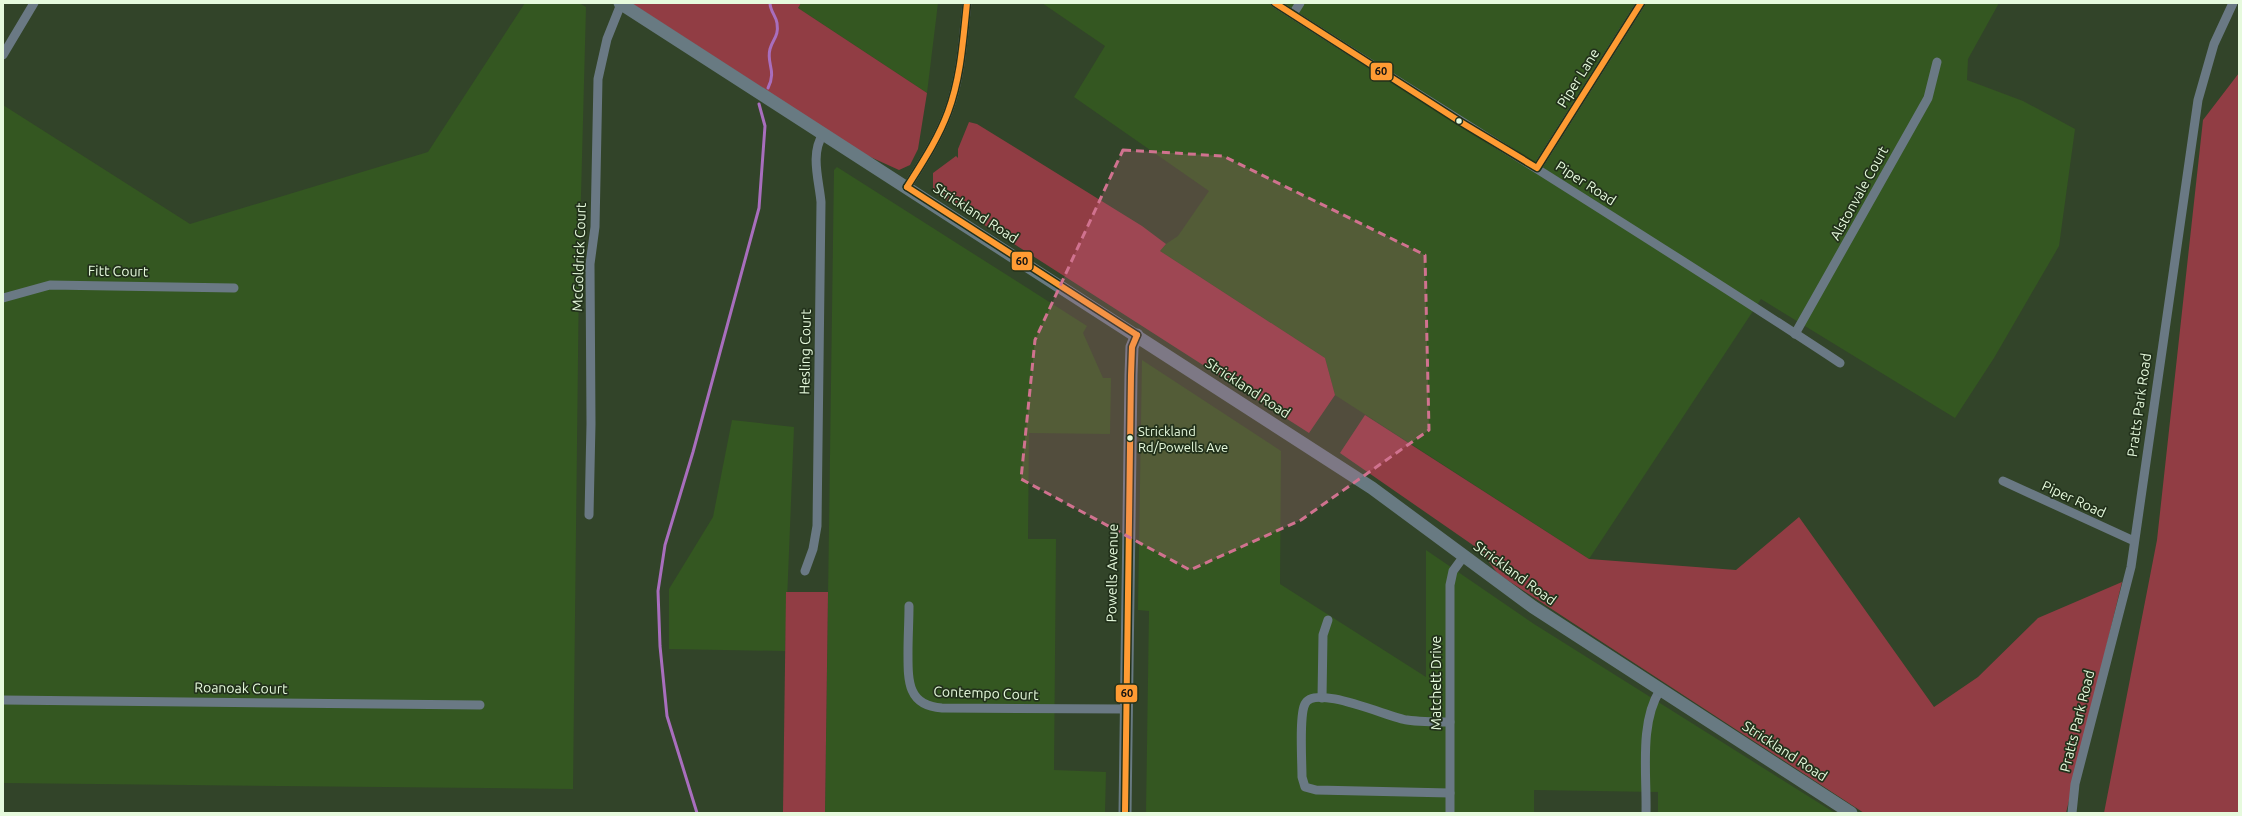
<svg xmlns="http://www.w3.org/2000/svg" width="2242" height="816" font-family="Ubuntu,sans-serif">
	<style>
		.built { fill: #345721 }
		.green { fill: #913d44 }
		.lines { fill: none; stroke-linecap: round; stroke-linejoin: round }
		.stream { stroke: #a86ebd; stroke-width: 3 }
		.street { stroke: #6a7984; stroke-width: 9 }
		.secondary { stroke: #687a82; stroke-width: 13 }
		.bus-1-casing { stroke: #22311b; stroke-width: 9 }
		.bus-1 { stroke: #ff9b33; stroke-width: 6 }
		.marked { fill: #d0728f; fill-opacity: 0.2; stroke: #d0728f; stroke-width: 3; stroke-dasharray: 8 5; stroke-linejoin: round }
		.bus-dot { fill: #e6fadd; stroke: #22311b; stroke-width: 1.5 }
		.labels { text-anchor: middle; stroke-width: 3.5; stroke-linejoin: round; paint-order: stroke }
		.bus-label { font-size: 13px; fill: #e6fadd; stroke: #22311b; text-anchor: start }
		.street-label { font-size: 14px; fill: #e6fadd; stroke: #22311b }
		.line-badge { stroke: #22311b; stroke-width: 1.5 }
		.pale-badge-label { font-size: 11px; text-anchor: middle; font-weight: bold; fill: #111 }
	</style>
	<rect width="100%" height="100%" fill="#324429"/>
	<g class="built">
		<polygon points="525,3 579,3 586,7 579,271 573,789 3,783 3,105 190,224 428,152"/>
		<polygon points="801,3 938,3 927,93 798,8"/>
		<polygon points="1042,3 1999,3 1968,59 1967,80 2023,101 2075,129 2059,246 1994,358 1955,418 1761,299 1589,559 1335,395 1325,358 1160,251 1166,244 1178,236 1209,191 1074,97 1105,46"/>
		<polygon points="837,167 1087,326 1083,333 1103,378 1111,378 1110,434 1029,433 1028,539 1056,539 1054,770 1106,772 1105,813 825,813 834,170"/>
		<polygon points="1142,360 1281,451 1280,584 1426,677 1426,550 1534,624 1835,813 1658,813 1658,792 1534,790 1534,813 1146,813 1149,611 1138,610"/>
		<polygon points="732,420 794,427 785,651 669,649 669,589 713,517"/>
	</g>
	<g class="green">
		<polygon points="631,3 801,3 798,8 927,93 918,149 910,165 899,170 866,155"/>
		<polygon points="2239,73 2239,813 2104,813 2157,540 2203,120"/>
		<polygon points="969,122 977,124 1142,226 1166,244 1160,251 1325,358 1335,395 1309,433 933,192 933,173 956,156 958,158 958,149"/>
		<polygon points="1365,415 1589,559 1736,570 1799,517 1934,707 1978,677 2038,618 2122,582 2066,813 1864,813 1498,574 1480,550 1340,453"/>
		<polygon points="786,592 828,592 825,813 783,813"/>
	</g>
	<g class="lines">
		<g class="stream">
			<path d="M768,88C777,70 766,64 770,49C773,38 779,37 777,23C776,16 770,11 770,3"/>
			<polyline points="697,813 667,716 660,646 658,591 665,545 693,452 759,208 765,126 759,104"/>
		</g>
		<g class="street">
			<path d="M1275,3C1463,124 1654,240 1840,363"/>
			<polyline points="1293,14 1300,3"/>
			<polyline points="3,55 34,3"/>
			<polyline points="1537,168 1641,3"/>
			<path d="M907,187C922,163 938,139 948,112C961,78 963,39 967,3"/>
			<polyline points="3,298 50,285 234,288"/>
			<polyline points="1795,334 1928,98 1937,62"/>
			<polyline points="2003,481 2134,541"/>
			<polyline points="589,515 591,424 590,264 595,227 598,79 607,39 621,4"/>
			<path d="M805,571L813,549L817,526L821,202C819,180 810,154 823,134"/>
			<path d="M909,606C909,621 908,636 908,652C908,680 907,706 942,708L1127,709"/>
			<polyline points="1322,698 1323,635 1328,620"/>
			<polyline points="3,700 480,705"/>
			<path d="M1450,722C1436,722 1421,722 1407,720C1390,718 1314,683 1305,704C1299,715 1302,762 1302,777L1305,787L1316,790L1450,793"/>
			<polyline points="1450,813 1450,585 1453,571 1464,556"/>
			<path d="M1646,813C1647,774 1639,723 1660,690"/>
			<polyline points="2072,813 2075,784 2131,567 2198,100 2214,44 2233,3"/>
		</g>
		<g class="secondary">
			<polyline points="620,3 1372,488 1533,607 1851,813"/>
			<polyline points="1125,813 1131,375 1132,347 1137,335"/>
		</g>
		<g class="bus-1-casing">
			<g id="bus-1">
				<polyline points="1275,3 1459,121 1537,168 1641,3"/>
				<polyline points="907,187 1137,335"/>
				<path d="M907,187C922,163 938,139 948,112C961,77 963,40 967,3"/>
				<polyline points="1125,813 1131,375 1132,347 1137,335"/>
			</g>
		</g>
		<use href="#bus-1" class="bus-1"/>
	</g>
	<path class="marked" d="M1123,150L1223,156L1425,255L1429,430L1301,520L1190,570L1021,479L1035,340Z"/>
	<g class="bus-dot">
		<circle cx="1459" cy="121" r="3.5"/>
		<circle cx="1130" cy="438" r="3.5"/>
	</g>
	<g class="labels">
		<g class="bus-label">
			<text x="1138" y="436">Strickland<tspan x="1138" dy="16">Rd/Powells Ave</tspan></text>
		</g>
		<g class="street-label">
			<text transform="translate(1578 78) rotate(-58)" y="5">Piper Lane</text>
			<text transform="translate(1586 183) rotate(33)" y="5">Piper Road</text>
			<text transform="translate(1859 193) rotate(-61)" y="5">Alstonvale Court</text>
			<text transform="translate(976 213) rotate(33)" y="5">Strickland Road</text>
			<text transform="translate(579 257) rotate(-88)" y="5">McGoldrick Court</text>
			<text transform="translate(118 271) rotate(1)" y="5">Fitt Court</text>
			<text transform="translate(805 352) rotate(-89)" y="5">Hesling Court</text>
			<text transform="translate(1248 388) rotate(33)" y="5">Strickland Road</text>
			<text transform="translate(2139 405) rotate(-82)" y="5">Pratts Park Road</text>
			<text transform="translate(2074 499) rotate(25)" y="5">Piper Road</text>
			<text transform="translate(1112 573) rotate(-89)" y="5">Powells Avenue</text>
			<text transform="translate(1515 573) rotate(36)" y="5">Strickland Road</text>
			<text transform="translate(1436 683) rotate(-90)" y="5">Matchett Drive</text>
			<text transform="translate(241 688) rotate(1)" y="5">Roanoak Court</text>
			<text transform="translate(986 693) rotate(2)" y="5">Contempo Court</text>
			<text transform="translate(2077 721) rotate(-76)" y="5">Pratts Park Road</text>
			<text transform="translate(1785 751) rotate(33)" y="5">Strickland Road</text>
		</g>
	</g>
	<g class="line-badge">
		<rect x="1370" y="62" width="23" height="19" rx="4" fill="#ff9b33"/>
		<rect x="1011" y="251" width="22" height="20" rx="4" fill="#ff9b33"/>
		<rect x="1115" y="684" width="23" height="19" rx="4" fill="#ff9b33"/>
	</g>
	<g class="pale-badge-label">
		<text x="1381" y="75">60</text>
		<text x="1022" y="265">60</text>
		<text x="1127" y="697">60</text>
	</g>
	<rect width="2242" height="816" fill="none" stroke="#e6fadd" stroke-width="8"/>
</svg>
